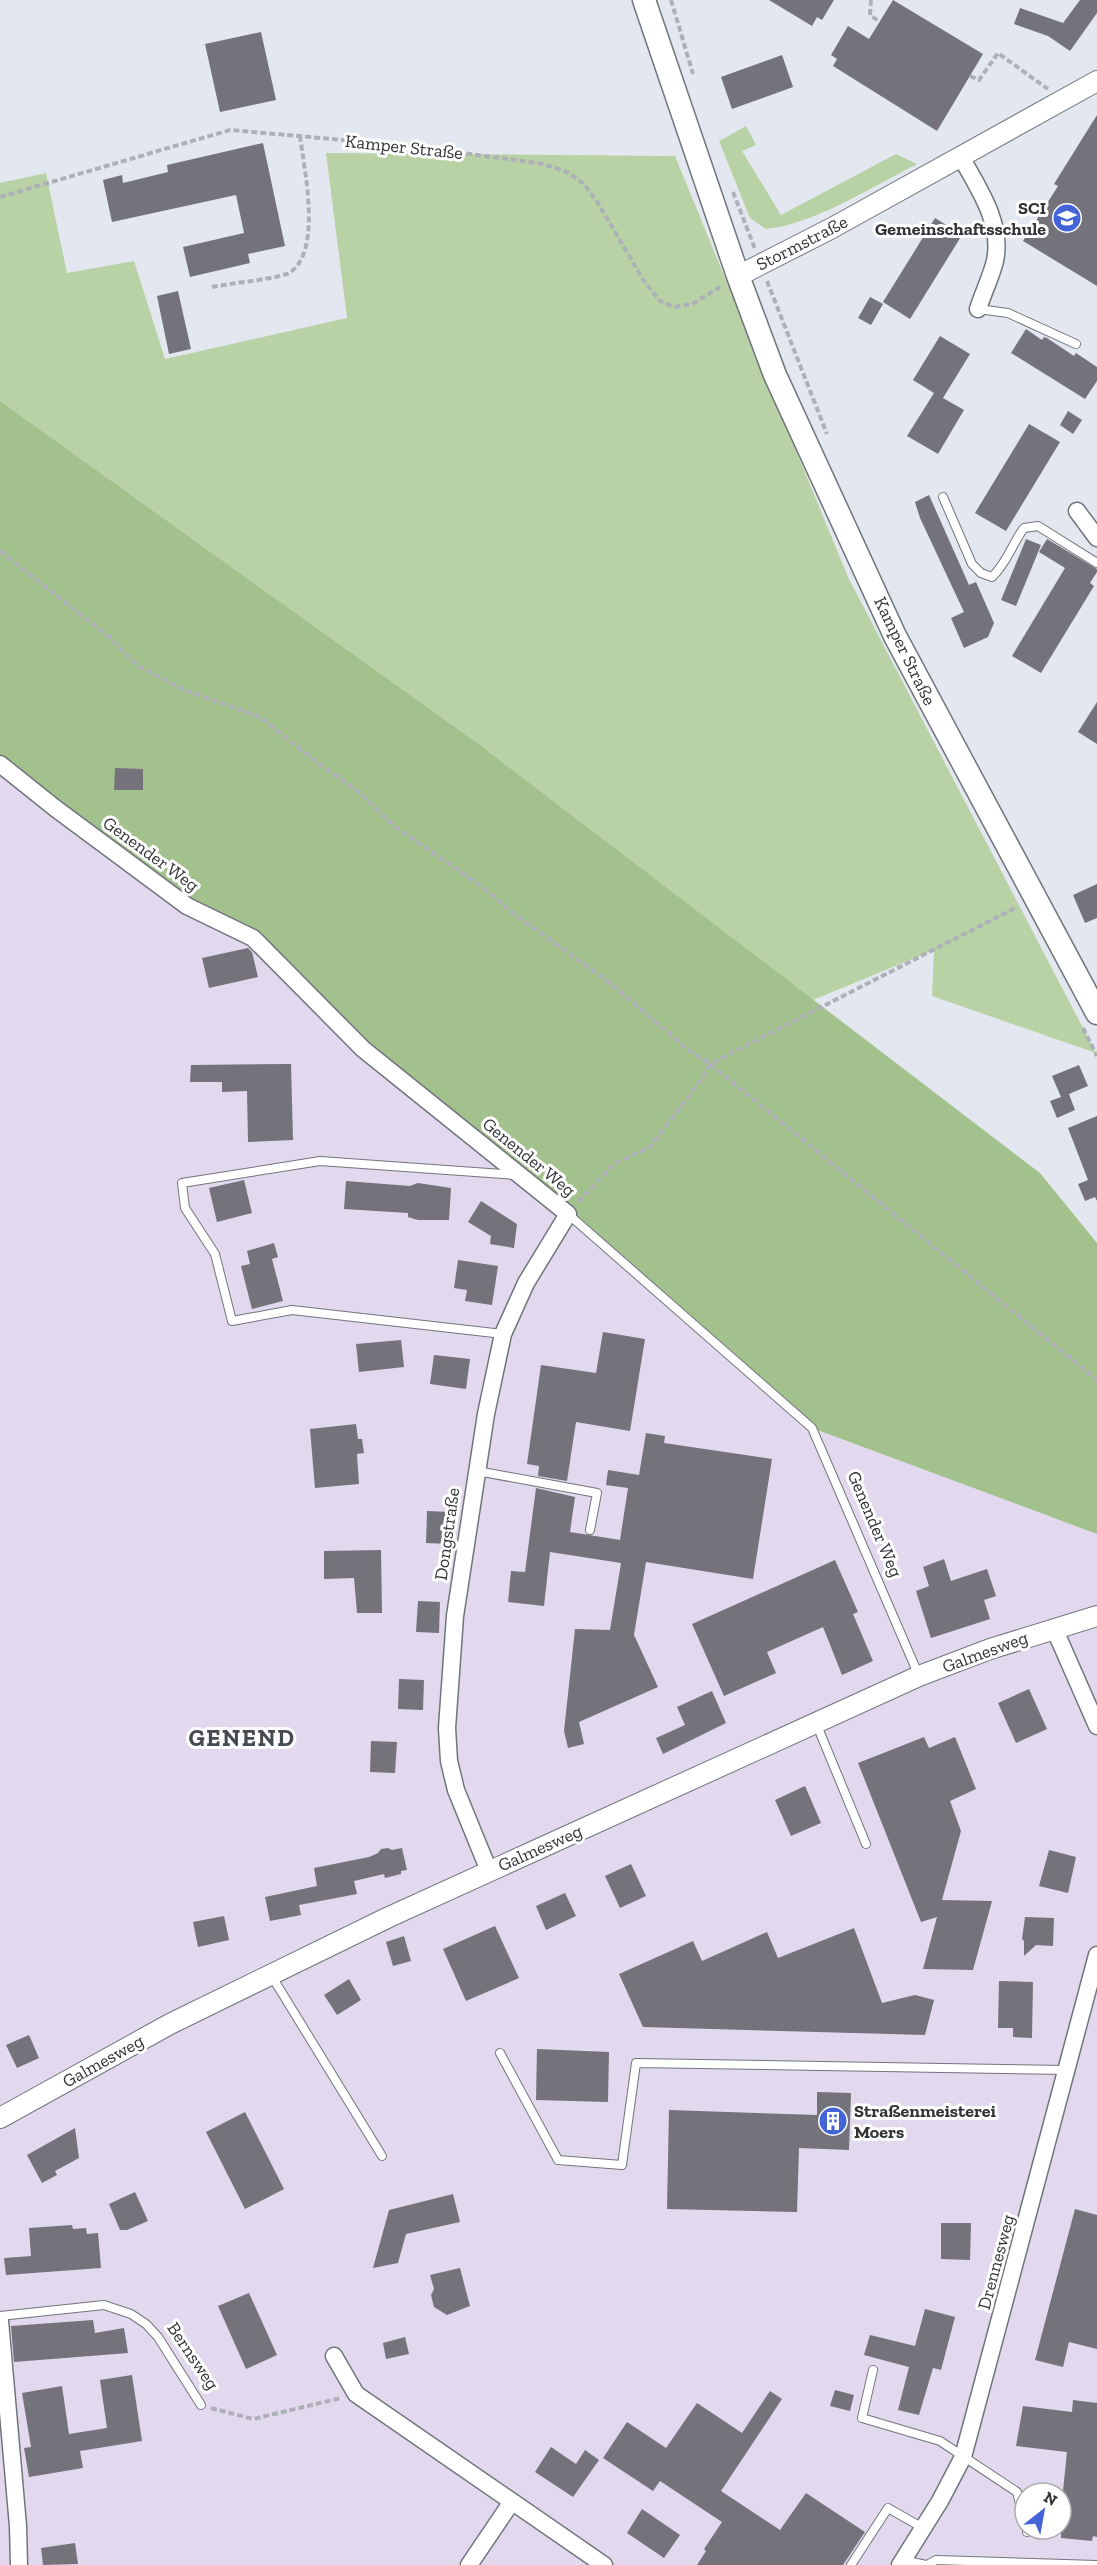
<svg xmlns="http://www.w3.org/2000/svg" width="1097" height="2565" font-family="'Zilla Slab',serif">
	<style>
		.commercial { fill: #e2d9ee; fill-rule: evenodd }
		.green { fill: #b8d2a5 }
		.forest { fill: #a3c18d }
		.building { fill: #74727a }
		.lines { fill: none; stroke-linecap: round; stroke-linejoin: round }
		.service-casing { stroke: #70757c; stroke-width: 10 }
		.minor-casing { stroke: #70757c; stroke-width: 19 }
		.tertiary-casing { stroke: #70757c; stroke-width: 22 }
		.secondary-casing { stroke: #70757c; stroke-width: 25 }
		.path { stroke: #adb1b7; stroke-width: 4; stroke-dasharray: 6 3; stroke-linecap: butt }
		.service { stroke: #fff; stroke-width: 8 }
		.minor { stroke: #fff; stroke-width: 16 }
		.tertiary { stroke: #fff; stroke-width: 20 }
		.secondary { stroke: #fff; stroke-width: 22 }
		.labels { text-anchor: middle; stroke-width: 6; stroke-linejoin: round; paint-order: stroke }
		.street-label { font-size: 18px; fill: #313336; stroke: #fff }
		.poi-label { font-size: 18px; font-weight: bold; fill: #313336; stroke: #fff; text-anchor: end }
		.district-label { font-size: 24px; font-weight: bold; letter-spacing: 1.5px; fill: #464a51; stroke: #fff }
	</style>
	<rect width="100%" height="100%" fill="#e3e8f0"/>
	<path class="commercial" d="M0,766L253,938L521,1176L812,1428L1097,1534V2565H0ZM1025,2493H1061V2529H1025Z"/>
	<g class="green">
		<path d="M746,126L756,145L742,151L781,215L896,154L917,164C876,185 812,225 766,229L750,218L719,141Z"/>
		<polygon points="326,153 675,156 848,577 1096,1053 932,996 934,950 813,1000 480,745 0,401 0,183 46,173 67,273 134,261 165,359 347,318"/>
	</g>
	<polygon class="forest" points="0,401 480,745 1040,1173 1097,1243 1097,1534 812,1428 521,1176 363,1049 253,938 187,906 0,764"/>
	<g class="building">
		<polygon points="769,0 834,0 822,20 817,17 812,26"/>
		<polygon points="893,0 983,54 937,131 833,66 837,59 831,55 848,26 869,39"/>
		<polygon points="1080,0 1097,0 1097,13 1070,51 1048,36 1014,24 1020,8 1063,23"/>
		<polygon points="261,32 276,100 220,112 205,44"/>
		<polygon points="782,55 793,87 732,109 721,77"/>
		<polygon points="1097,115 1097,286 1023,241 1058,186 1054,184"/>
		<polygon points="263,143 285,246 248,254 250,263 190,277 183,247 244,233 236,195 112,222 103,180 122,175 123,183 168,172 167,165"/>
		<polygon points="935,218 962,235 910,319 883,302"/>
		<polygon points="178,291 191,349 169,354 157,296"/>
		<polygon points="870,297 883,304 871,325 858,318"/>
		<polygon points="1026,329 1042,340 1044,337 1047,338 1074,356 1076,353 1097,367 1097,381 1085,399 1011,353"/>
		<polygon points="940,336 970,354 943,398 964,410 938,454 907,436 934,393 913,380"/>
		<polygon points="1068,411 1082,420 1073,434 1060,425"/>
		<polygon points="1029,424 1060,442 1006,531 975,513"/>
		<polygon points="929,495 969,585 976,582 994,623 988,637 964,648 951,618 964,612 920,518 915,502"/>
		<polygon points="1026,539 1041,545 1016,606 1001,600"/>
		<polygon points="1047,539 1097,569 1097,572 1090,583 1094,586 1041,673 1012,656 1065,568 1039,552"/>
		<polygon points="1097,702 1097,744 1078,732"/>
		<polygon points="115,768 143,769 143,790 114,790"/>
		<polygon points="1097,884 1097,918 1085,923 1073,895"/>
		<polygon points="248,948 252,952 258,977 209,988 202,958"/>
		<polygon points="291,1064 293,1140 248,1142 247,1091 222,1092 222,1082 190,1082 191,1065"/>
		<polygon points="1079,1065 1088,1086 1069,1094 1075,1110 1057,1118 1050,1101 1061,1097 1052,1076"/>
		<polygon points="1097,1116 1097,1201 1095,1197 1085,1201 1078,1184 1088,1180 1068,1128"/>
		<polygon points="244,1180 252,1213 217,1222 209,1188"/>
		<polygon points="346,1181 410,1186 418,1183 451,1188 449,1220 418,1220 408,1217 408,1213 344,1209"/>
		<polygon points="481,1201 517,1224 514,1248 490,1244 491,1236 468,1222"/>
		<polygon points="274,1243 278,1257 272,1259 283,1301 252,1309 241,1266 250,1264 247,1251"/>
		<polygon points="458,1260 498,1266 492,1305 465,1301 467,1290 454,1288"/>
		<polygon points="603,1332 645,1339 630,1431 576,1422 567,1481 538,1476 539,1466 527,1464 541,1365 596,1373"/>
		<polygon points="401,1340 404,1367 359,1372 356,1344"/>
		<polygon points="434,1355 470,1359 466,1389 430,1384"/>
		<polygon points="356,1424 358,1439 362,1439 364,1453 357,1454 359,1484 315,1488 310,1429"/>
		<polygon points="646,1433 665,1436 664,1443 772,1459 753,1579 646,1562 634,1635 658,1687 579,1722 584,1744 568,1748 564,1731 575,1629 610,1630 621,1563 550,1552 544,1606 508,1602 511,1571 525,1572 536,1488 575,1497 570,1532 620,1540 628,1488 606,1485 608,1470 639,1475"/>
		<polygon points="427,1511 450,1512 448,1544 426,1543"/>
		<polygon points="381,1550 382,1613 357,1613 354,1578 324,1579 324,1551"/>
		<polygon points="944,1559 951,1581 987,1569 996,1596 984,1600 990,1619 931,1638 916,1591 929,1586 923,1567"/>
		<polygon points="835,1560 858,1612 853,1614 873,1661 842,1675 823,1627 767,1652 776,1673 724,1696 692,1624"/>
		<polygon points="418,1601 440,1602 439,1633 416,1632"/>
		<polygon points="399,1679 424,1680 423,1710 398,1709"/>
		<polygon points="1029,1689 1047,1729 1016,1743 998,1703"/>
		<polygon points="712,1691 726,1723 663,1754 656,1738 685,1725 677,1707"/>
		<polygon points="924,1737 929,1748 955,1737 976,1789 950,1801 961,1831 942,1900 992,1901 973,1970 923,1969 937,1917 921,1922 858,1763"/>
		<polygon points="371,1741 397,1742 395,1773 370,1772"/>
		<polygon points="805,1786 821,1823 791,1836 775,1800"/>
		<polygon points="388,1848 392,1850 402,1848 407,1870 401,1871 401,1874 385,1878 384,1874 354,1881 357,1894 299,1905 301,1915 270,1921 265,1897 317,1886 314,1868 369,1857 378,1853 381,1849"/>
		<polygon points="1049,1850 1076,1857 1068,1893 1039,1886"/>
		<polygon points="631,1864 646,1896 620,1908 605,1876"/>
		<polygon points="565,1893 576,1916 546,1930 536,1906"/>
		<polygon points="224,1916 229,1940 198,1947 193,1922"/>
		<polygon points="1025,1917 1054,1918 1053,1946 1036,1945 1024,1956 1024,1941 1022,1939"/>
		<polygon points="495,1926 519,1978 466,2001 443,1949"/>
		<polygon points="854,1928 882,2003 915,1995 934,2000 925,2035 643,2027 619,1974 693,1941 702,1961 767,1932 778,1958"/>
		<polygon points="404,1936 411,1961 393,1966 386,1942"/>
		<polygon points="349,1979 361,2000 337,2015 324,1995"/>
		<polygon points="999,1981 1033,1982 1032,2038 1013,2037 1013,2028 998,2028"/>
		<polygon points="29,2035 39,2058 17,2068 6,2045"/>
		<polygon points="537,2049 609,2052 608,2102 536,2100"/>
		<polygon points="817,2092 851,2093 849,2150 799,2148 797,2212 667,2209 669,2110 817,2115"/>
		<polygon points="245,2112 284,2189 245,2209 206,2132"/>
		<polygon points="75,2128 79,2158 55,2171 57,2175 42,2183 27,2155"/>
		<polygon points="135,2192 148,2221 127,2230 120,2230 109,2204"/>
		<polygon points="453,2194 460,2222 406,2234 398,2263 373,2268 389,2210"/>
		<polygon points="1075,2209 1097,2215 1097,2349 1069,2342 1063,2367 1035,2360"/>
		<polygon points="941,2223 971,2223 970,2260 941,2259"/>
		<polygon points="72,2225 73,2229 86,2228 87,2234 98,2233 101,2268 6,2275 4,2258 31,2256 29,2228"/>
		<polygon points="460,2268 470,2306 447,2315 434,2307 431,2295 434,2289 430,2275"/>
		<polygon points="249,2293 277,2355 246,2369 218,2306"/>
		<polygon points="925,2309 955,2317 941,2370 933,2368 919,2415 898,2410 909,2367 864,2355 870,2335 915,2346"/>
		<polygon points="93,2320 95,2333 124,2328 128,2353 14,2362 11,2326"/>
		<polygon points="405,2337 409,2354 386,2359 383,2343"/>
		<polygon points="132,2375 142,2441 80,2451 83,2468 29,2477 24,2448 31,2447 22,2393 62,2386 69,2434 107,2428 100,2380"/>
		<polygon points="835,2390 854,2395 850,2411 830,2406"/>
		<polygon points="770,2391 782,2399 721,2491 780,2530 806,2493 865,2532 843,2565 697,2565 706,2551 704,2549 722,2522 660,2481 653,2491 603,2458 627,2422 666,2448 697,2403 742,2433"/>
		<polygon points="1073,2400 1097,2403 1097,2537 1093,2536 1092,2541 1061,2538 1061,2510 1067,2452 1016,2446 1023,2406 1072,2412"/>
		<polygon points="551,2447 576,2464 585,2450 599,2460 573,2497 535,2472"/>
		<polygon points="642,2509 680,2535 664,2558 627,2533"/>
		<polygon points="75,2543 78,2564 43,2565 41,2548"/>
	</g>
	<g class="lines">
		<g class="service-casing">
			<g id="service">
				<polyline points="978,309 1008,313 1076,344"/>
				<path d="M943,497L972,564L981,573L992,577C1007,563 1012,544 1024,528L1038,526L1097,563"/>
				<polyline points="568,1214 812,1428 919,1676"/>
				<polyline points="503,1334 292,1310 232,1321 215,1254 185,1208 182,1183 320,1161 516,1175"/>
				<polyline points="477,1471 597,1493 590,1530"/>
				<polyline points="816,1723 866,1844"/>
				<polyline points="271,1975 382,2156"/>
				<polyline points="500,2053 558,2160 622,2165 636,2063 1067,2070"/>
				<polyline points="0,2316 104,2305 131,2314 146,2324 158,2337 201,2405"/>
				<polyline points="873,2370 862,2418 940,2441 1017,2492 1025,2523"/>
				<polyline points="1027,2529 1027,2532"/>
				<polyline points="903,2560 926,2565"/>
				<polyline points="851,2565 888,2508 923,2528"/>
				<polyline points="927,2565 936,2560 1097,2565"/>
			</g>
		</g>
		<g class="minor-casing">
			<g id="minor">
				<path d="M961,157C978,188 1003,223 995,261C991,277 983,293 978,309"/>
				<polyline points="1077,511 1097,538"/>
				<polyline points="0,764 55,808 187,906 253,938 363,1049 568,1214 526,1283 503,1334 486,1414 455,1616 447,1728 449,1761 456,1790 489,1871"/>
				<polyline points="1054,1628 1097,1726"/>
				<polyline points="0,2321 18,2526 19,2565"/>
				<polyline points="334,2356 356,2394 604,2565"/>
				<polyline points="469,2565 511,2503"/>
				<polyline points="900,2565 940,2501 963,2457 1097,1955"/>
			</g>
		</g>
		<g class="tertiary-casing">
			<g id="tertiary">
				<polyline points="738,276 832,228 1097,81"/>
				<polyline points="0,2118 170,2024 389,1917 919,1676 990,1649 1097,1616"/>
			</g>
		</g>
		<g class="secondary-casing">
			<polyline id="secondary" points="644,0 738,276 775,375 895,636 1097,1013"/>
		</g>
		<g class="path">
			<polyline points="671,0 693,74"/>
			<polyline points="871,0 870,15 880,22"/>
			<polyline points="970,76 979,80 998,53 1048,89"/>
			<polyline points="733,192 755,249"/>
			<polyline points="0,197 230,130 412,146 543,164 567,172 584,184 598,203 644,281 660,301 674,307 692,304 722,286"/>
			<polyline points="767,281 827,434"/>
			<path d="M212,287C226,284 281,278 289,273C323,252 304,169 300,136"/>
			<polyline points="0,551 109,637 138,666 182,689 260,717 315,761 359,792 394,826 481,886 518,917 609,982 687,1049 710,1064 1097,1380"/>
			<polyline points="1083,1028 1097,1056"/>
			<polyline points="578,1202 615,1163 649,1148 699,1083 710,1064 1017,907"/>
			<polyline points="211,2408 253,2419 341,2398"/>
		</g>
		<use href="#service" class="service"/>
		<use href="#minor" class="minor"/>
		<use href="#tertiary" class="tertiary"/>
		<use href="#secondary" class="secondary"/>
	</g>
	<defs>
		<g id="school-disc" transform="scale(1.5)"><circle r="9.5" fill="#4264d6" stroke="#fff"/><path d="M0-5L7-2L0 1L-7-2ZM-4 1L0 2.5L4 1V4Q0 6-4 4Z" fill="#fff"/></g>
		<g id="building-disc" transform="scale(1.5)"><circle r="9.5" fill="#4264d6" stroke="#fff"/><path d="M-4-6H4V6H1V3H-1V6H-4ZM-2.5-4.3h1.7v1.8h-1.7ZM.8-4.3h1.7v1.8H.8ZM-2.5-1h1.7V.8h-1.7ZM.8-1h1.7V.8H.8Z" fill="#fff"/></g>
	</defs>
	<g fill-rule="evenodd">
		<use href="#school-disc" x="1067" y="218"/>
		<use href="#building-disc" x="833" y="2121"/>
	</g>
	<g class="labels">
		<g class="street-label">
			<text transform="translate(404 147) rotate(6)" y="6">Kamper Straße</text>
			<text transform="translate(802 243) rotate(-27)" y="6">Stormstraße</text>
			<text transform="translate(905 651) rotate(64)" y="6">Kamper Straße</text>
			<text transform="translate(151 854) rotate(36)" y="6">Genender Weg</text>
			<text transform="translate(529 1157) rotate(39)" y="6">Genender Weg</text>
			<text transform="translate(875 1524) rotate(67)" y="6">Genender Weg</text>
			<text transform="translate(447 1534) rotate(-82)" y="6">Dongstraße</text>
			<text transform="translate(985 1652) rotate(-20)" y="6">Galmesweg</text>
			<text transform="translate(540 1848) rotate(-24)" y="6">Galmesweg</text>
			<text transform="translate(103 2061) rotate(-29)" y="6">Galmesweg</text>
			<text transform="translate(996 2262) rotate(-75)" y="6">Drennesweg</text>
			<text transform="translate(193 2356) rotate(56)" y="6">Bernsweg</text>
		</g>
		<g class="poi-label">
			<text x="1046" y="214">SCI<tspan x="1046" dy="21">Gemeinschaftsschule</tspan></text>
			<text x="854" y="2117" text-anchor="start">Straßenmeisterei<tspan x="854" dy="21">Moers</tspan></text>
		</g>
		<g class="district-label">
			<text x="242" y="1746">GENEND</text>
		</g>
	</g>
	<g transform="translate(1043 2511) rotate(31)"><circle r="28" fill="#ffffff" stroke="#adadaf" stroke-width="1.5"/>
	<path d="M0-4.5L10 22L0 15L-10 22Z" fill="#4264d6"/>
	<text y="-9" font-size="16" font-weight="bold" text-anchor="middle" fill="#313336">N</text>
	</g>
</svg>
